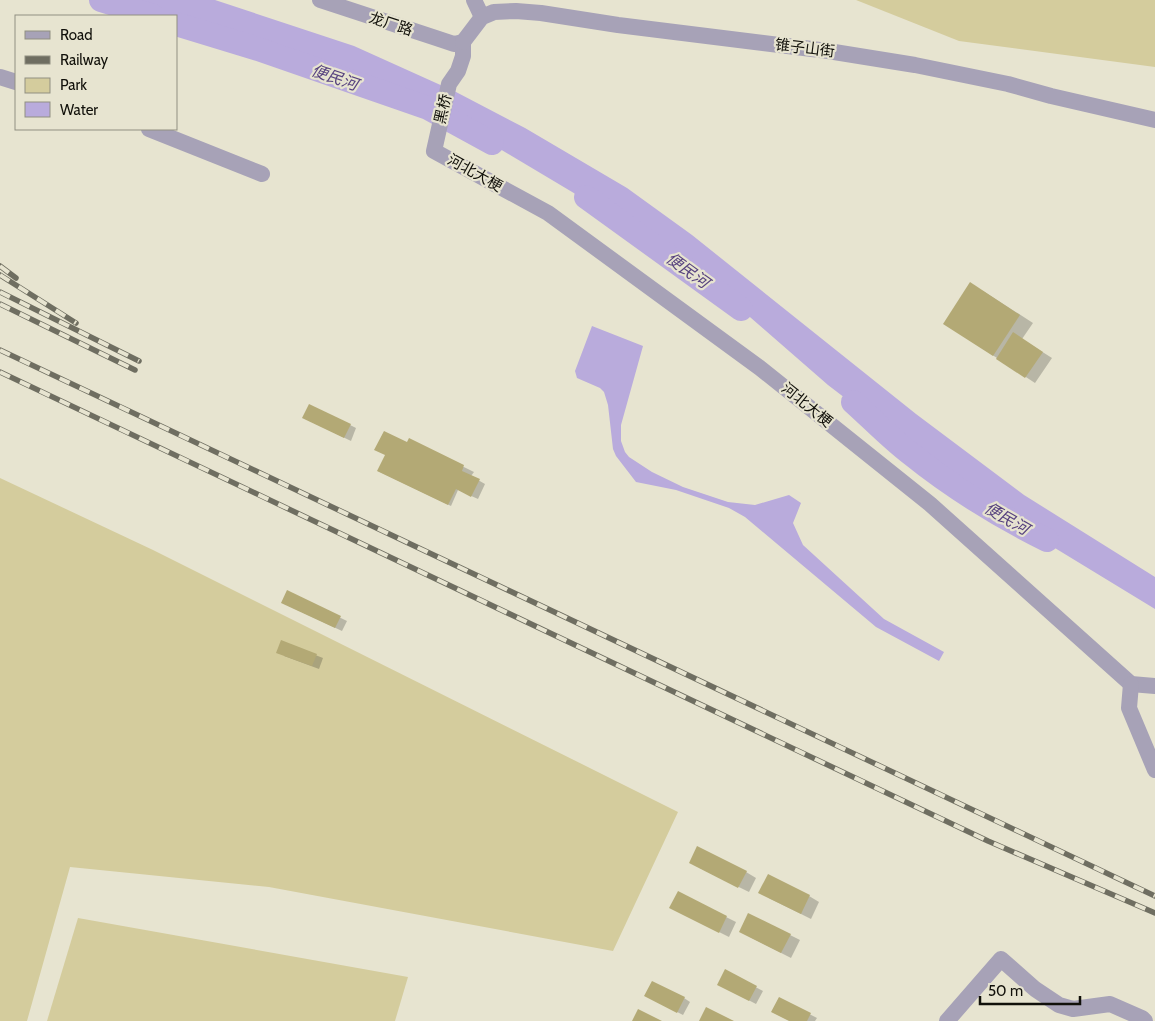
<svg xmlns="http://www.w3.org/2000/svg" width="1155" height="1021" font-family="Cabin,'Noto Sans SC',sans-serif">
	<style>
		.green { fill: #d4cc9d }
		.water { fill: #b9abdc }
		.shadow { fill: #0003 }
		.lines { fill: none; stroke-linecap: round; stroke-linejoin: round }
		.river { stroke: #b9abdc; stroke-width: 24 }
		.building { fill: #b3a975 }
		.minor { stroke: #a7a2b7; stroke-width: 16 }
		.rail-casing { stroke: #6f6e61; stroke-width: 5.5 }
		.rail { stroke: #e7e4d0; stroke-width: 4; stroke-dasharray: 11; stroke-linecap: butt }
		.labels { text-anchor: middle; stroke-width: 4.5; stroke-linejoin: round; paint-order: stroke }
		.street-label { font-size: 15px; fill: #11100a; stroke: #e7e4d0 }
		.water-label { font-size: 16px; font-style: italic; fill: #57427f; stroke: #e7e4d0 }
	</style>
	<rect width="100%" height="100%" fill="#e7e4d0"/>
	<g class="green">
		<polygon points="856,0 1155,0 1155,67 959,41"/>
		<polygon points="0,478 153,550 678,812 613,951 269,887 70,867 27,1021 0,1021"/>
		<polygon points="78,918 408,977 395,1021 47,1021"/>
	</g>
	<g class="water">
		<polygon points="110,0 215,0 354,46 456,92 525,128 627,188 692,235 916,414 1024,495 1155,577 1155,609 1027,531 964,489 828,385 743,311 665,252 609,214 448,118 407,97 274,48 176,20 176,16 165,16"/>
		<polygon points="592,326 643,346 621,425 621,441 625,452 629,457 652,472 683,487 728,502 755,505 789,495 801,503 793,523 803,545 884,619 944,652 939,661 876,627 745,517 729,508 676,490 636,482 616,456 613,449 608,405 604,392 600,388 577,378 575,371"/>
	</g>
	<g class="shadow">
		<polygon points="983,291 1033,323 1022,339 1052,358 1035,383 945,324"/>
		<polygon points="310,421 350,425 356,428 351,441"/>
		<polygon points="409,440 474,472 471,476 485,484 478,499 458,490 451,506 378,471 407,444"/>
		<polygon points="287,592 347,621 342,631 289,606"/>
		<polygon points="282,642 323,658 319,669 284,656"/>
		<polygon points="700,868 746,872 756,878 749,892"/>
		<polygon points="678,893 736,922 729,937 681,913"/>
		<polygon points="809,896 819,902 811,919 769,898"/>
		<polygon points="790,935 800,940 791,958 750,937"/>
		<polygon points="725,971 763,991 756,1004 725,988"/>
		<polygon points="684,998 690,1002 683,1015 652,999"/>
		<polygon points="780,999 817,1018 815,1021 791,1021"/>
	</g>
	<g class="lines">
		<g class="river">
			<polyline points="101,0 153,16"/>
			<polyline points="176,24 258,49 428,108 492,143"/>
			<polyline points="586,197 741,309"/>
			<path d="M853,402C872,419 890,438 911,454C953,488 999,516 1047,540"/>
		</g>
	</g>
	<g class="building">
		<polygon points="970,282 1020,315 993,356 943,324"/>
		<polygon points="1013,332 1043,352 1025,378 996,359"/>
		<polygon points="309,404 351,424 344,438 302,418"/>
		<polygon points="384,431 407,442 409,438 464,465 462,471 480,479 471,497 456,489 448,505 377,471 385,455 374,450"/>
		<polygon points="287,590 341,616 335,628 281,603"/>
		<polygon points="281,640 317,654 312,666 276,653"/>
		<polygon points="697,846 747,871 738,888 689,863"/>
		<polygon points="768,874 810,895 801,914 758,893"/>
		<polygon points="678,891 727,916 719,933 669,908"/>
		<polygon points="748,913 791,934 781,953 739,932"/>
		<polygon points="725,969 757,986 749,1001 717,985"/>
		<polygon points="652,981 685,997 677,1013 644,996"/>
		<polygon points="779,997 811,1013 807,1021 789,1021 771,1012"/>
		<polygon points="706,1007 734,1021 699,1021"/>
		<polygon points="638,1009 662,1021 632,1021"/>
	</g>
	<g class="lines">
		<g class="minor">
			<polyline points="320,0 436,38 454,44 463,42"/>
			<polyline points="474,0 482,17"/>
			<polyline points="463,42 463,56 458,71 449,84 434,151 548,213 760,368 930,504 1131,684 1155,686"/>
			<polyline points="463,42 482,17 494,12 516,11 541,13 618,25 828,51 915,65 1008,84 1051,96 1155,120"/>
			<polyline points="0,77 16,82"/>
			<polyline points="149,129 262,174"/>
			<polyline points="1131,684 1129,708 1155,770"/>
			<polyline points="947,1021 1001,959 1035,989 1059,1005 1073,1009 1110,1004 1142,1018 1145,1021"/>
		</g>
		<g class="rail-casing">
			<g id="rail">
				<polyline points="0,266 16,278"/>
				<polyline points="0,275 76,323"/>
				<polyline points="0,292 139,361"/>
				<polyline points="0,304 135,370"/>
				<polyline points="0,350 1155,896"/>
				<polyline points="0,372 988,841 1155,913"/>
			</g>
		</g>
		<use href="#rail" class="rail"/>
	</g>
	<g class="labels">
		<g class="street-label">
			<text transform="translate(391 24) rotate(18)" y="5">龙厂路</text>
			<text transform="translate(805 48) rotate(7)" y="5">锥子山街</text>
			<text transform="translate(443 109) rotate(-77)" y="5">黑桥</text>
			<text transform="translate(475 173) rotate(29)" y="5">河北大梗</text>
			<text transform="translate(807 405) rotate(39)" y="5">河北大梗</text>
		</g>
		<g class="water-label">
			<text transform="translate(335 77) rotate(19)" y="6">便民河</text>
			<text transform="translate(688 270) rotate(36)" y="6">便民河</text>
			<text transform="translate(1007 518) rotate(30)" y="6">便民河</text>
		</g>
	</g>
	<rect x="15" y="15" width="162" height="115" fill="#e7e4d0" stroke="#918f81"/>
	<rect x="25" y="31" width="25" height="8" fill="#a7a2b7" stroke="#918f81"/>
	<text x="60" y="40" font-size="15" fill="#11100a">Road</text>
	<rect x="25" y="56" width="25" height="8" fill="#6f6e61" stroke="#918f81"/>
	<text x="60" y="65" font-size="15" fill="#11100a">Railway</text>
	<rect x="25" y="78" width="25" height="15" fill="#d4cc9d" stroke="#918f81"/>
	<text x="60" y="90" font-size="15" fill="#11100a">Park</text>
	<rect x="25" y="102" width="25" height="15" fill="#b9abdc" stroke="#918f81"/>
	<text x="60" y="115" font-size="15" fill="#11100a">Water</text>
	<path d="M980 996v8h100v-8" fill="none" stroke="#11100a" stroke-width="2.5"/>
	<text x="988" y="996" font-size="15" fill="#11100a" stroke="#e7e4d0" stroke-width="4" paint-order="stroke">50 m</text>
</svg>
